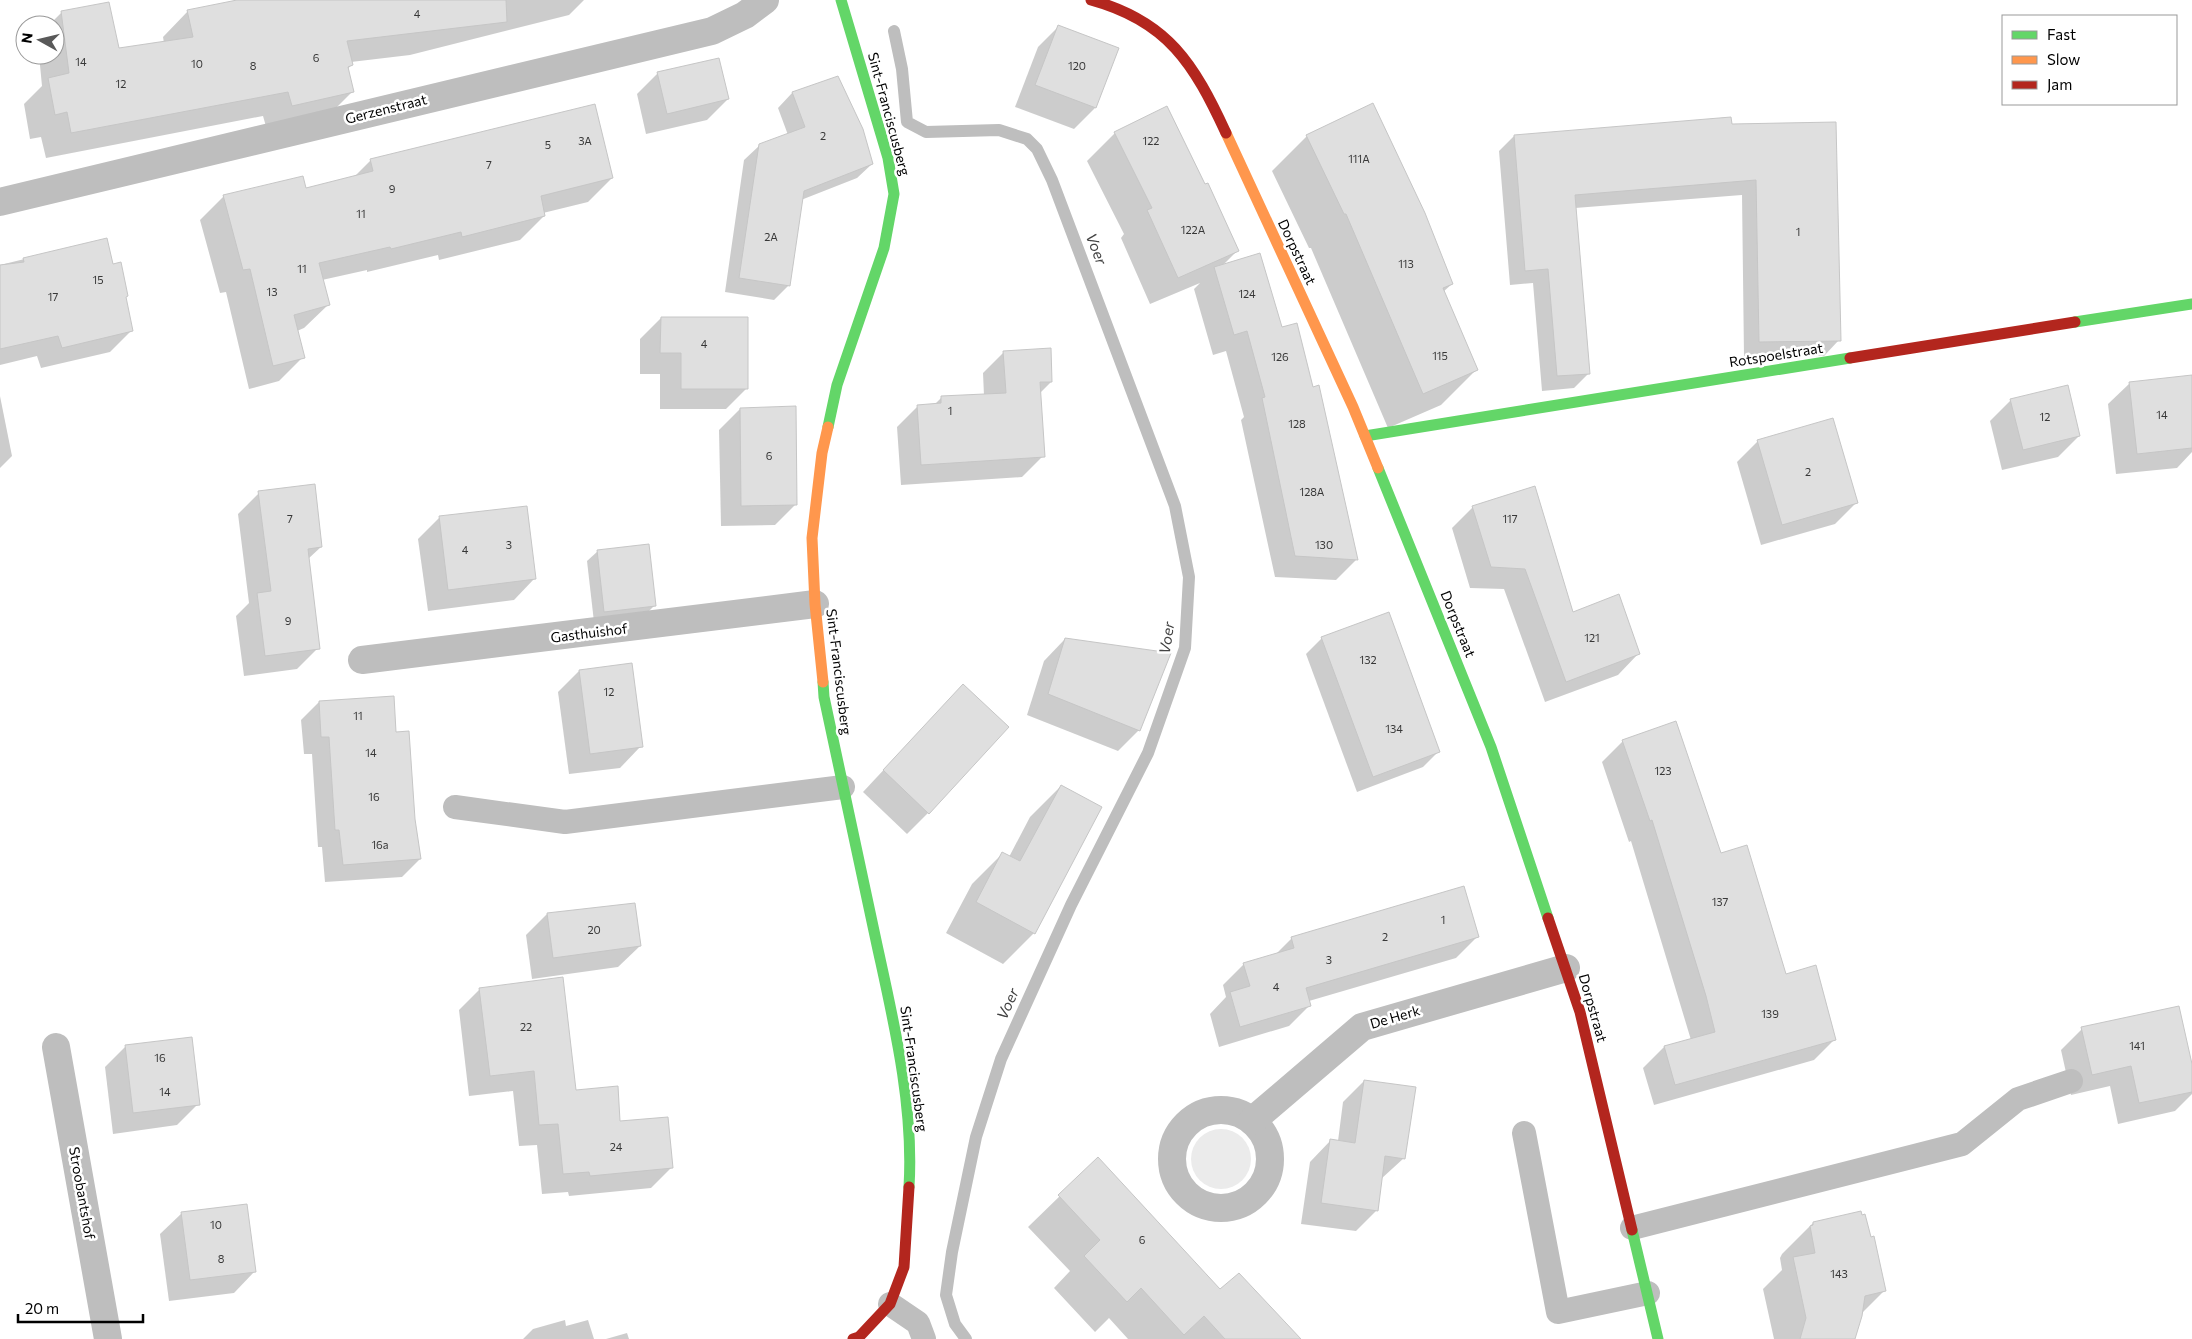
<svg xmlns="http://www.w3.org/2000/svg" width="2192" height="1339" font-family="Commissioner,sans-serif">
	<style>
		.green { fill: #ebebeb }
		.shadow { fill: #0003 }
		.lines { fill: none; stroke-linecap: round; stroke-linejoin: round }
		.stream { stroke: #bebebe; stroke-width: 12 }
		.building { fill: #dfdfdf; stroke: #c6c6c6 }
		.lane { stroke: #bebebe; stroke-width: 24 }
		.street { stroke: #bebebe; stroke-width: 28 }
		.fast { stroke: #63d668; stroke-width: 11 }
		.slow { stroke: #ff974d; stroke-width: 11 }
		.jam { stroke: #b3261e; stroke-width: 11 }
		.labels { text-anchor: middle; stroke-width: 5; stroke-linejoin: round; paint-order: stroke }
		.number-label { font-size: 11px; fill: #383838 }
		.street-label { font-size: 14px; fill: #000; stroke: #fff }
		.water-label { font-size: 15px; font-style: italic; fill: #434343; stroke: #fff }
	</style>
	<rect width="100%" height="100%" fill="#fff"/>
	<circle class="green" cx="1221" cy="1159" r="30"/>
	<g class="shadow">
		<polygon points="243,0 584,0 569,15 410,55 351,62 351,65 348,69 353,91 327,117 267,130 263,116 46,158 41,137 30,139 24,104 42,86 39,55 55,55 55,25 49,25 62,12 118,50 164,43 163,37 188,11"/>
		<polygon points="1059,26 1095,108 1074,129 1015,107 1038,47"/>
		<polygon points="658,73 728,99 707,120 646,134 637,94"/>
		<polygon points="792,93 872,164 857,178 801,200 789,285 774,300 725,292 744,160 760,145 788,135 778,108"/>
		<polygon points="1167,107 1237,251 1223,265 1281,329 1357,559 1336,580 1275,577 1241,420 1244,417 1226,351 1213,355 1194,289 1200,283 1150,304 1121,238 1124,234 1087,161 1115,133"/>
		<polygon points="1731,125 1839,340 1824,356 1744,357 1742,195 1575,208 1589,373 1574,388 1542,391 1533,283 1510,285 1499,151 1514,136"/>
		<polygon points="1307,136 1452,284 1443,292 1476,370 1441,405 1388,428 1311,248 1309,248 1272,171"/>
		<polygon points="371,160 612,178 588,202 543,213 544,216 520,240 439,260 438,255 367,272 367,270 322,280 328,305 304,328 297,331 303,357 279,381 249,389 226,292 220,293 200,220 224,196 305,189 354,177"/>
		<polygon points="106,239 112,266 125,297 131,331 110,352 41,368 37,356 0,365 0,265"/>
		<polygon points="661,318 747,388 726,409 660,409 660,374 640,374 640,339"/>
		<polygon points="1004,352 1051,382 1040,393 1043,456 1022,477 901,485 897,427 918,406 934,405 941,398 984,396 983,373"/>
		<polygon points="2192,376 2192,452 2177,468 2116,474 2108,404 2130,383"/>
		<polygon points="0,396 12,456 0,468"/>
		<polygon points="2011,400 2079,436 2058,457 2002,470 1990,421"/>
		<polygon points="740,409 796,504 775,525 721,526 719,430"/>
		<polygon points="1758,441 1856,503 1835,524 1761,545 1737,462"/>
		<polygon points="259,493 321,547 308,559 318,648 297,669 244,676 236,616 249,603 238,514"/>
		<polygon points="526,507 535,578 514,600 428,611 418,539 439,518"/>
		<polygon points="1473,507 1572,613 1639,653 1618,675 1545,702 1504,589 1470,588 1452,528"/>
		<polygon points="598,551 654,606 644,616 594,622 587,561"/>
		<polygon points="1322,638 1439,751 1423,767 1357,792 1306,654"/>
		<polygon points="1065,639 1139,730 1118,751 1027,715 1044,661"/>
		<polygon points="579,671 641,746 620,768 569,774 558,692"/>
		<polygon points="963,685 928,813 907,834 863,792"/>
		<polygon points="319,702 395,733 420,859 402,877 325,882 322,847 318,847 312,754 304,754 301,720"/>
		<polygon points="1623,741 1720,855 1785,975 1835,1039 1814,1060 1654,1105 1643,1068 1664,1047 1691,1040 1631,841 1629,842 1602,762"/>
		<polygon points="1061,786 1034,933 1003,964 946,933 972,884 1003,853 1009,857 1030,817"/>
		<polygon points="547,914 640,946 618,967 532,979 526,935"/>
		<polygon points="1477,937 1456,958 1309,1001 1310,1005 1289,1026 1219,1047 1210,1014 1226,997 1223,985 1244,964 1274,956 1292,938"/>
		<polygon points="480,989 574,1092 619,1123 672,1167 651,1188 569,1196 568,1192 542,1194 537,1145 519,1146 513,1091 469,1096 459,1010"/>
		<polygon points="2082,1029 2192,1070 2192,1094 2175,1111 2118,1124 2110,1086 2071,1095 2061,1050"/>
		<polygon points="126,1046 198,1104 177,1125 113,1134 105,1067"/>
		<polygon points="1364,1081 1404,1158 1381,1179 1377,1210 1356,1231 1301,1224 1310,1162 1331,1140 1338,1141 1343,1102"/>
		<polygon points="1098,1159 1220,1291 1272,1339 1128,1339 1109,1318 1095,1332 1054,1288 1070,1271 1028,1227"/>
		<polygon points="182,1213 255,1271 234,1293 169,1301 160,1234"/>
		<polygon points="1813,1223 1884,1291 1862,1313 1854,1339 1774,1339 1763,1289 1782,1270 1780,1258 1782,1254"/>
		<polygon points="565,1320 566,1326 588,1320 594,1339 523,1339 533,1329"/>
		<polygon points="627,1333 629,1339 606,1339"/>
	</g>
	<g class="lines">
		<polyline class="stream" points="894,31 902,69 907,122 926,132 999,130 1027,139 1037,149 1052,180 1175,506 1189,577 1185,648 1148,753 1071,905 1001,1059 976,1137 952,1252 946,1295 955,1324 966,1339"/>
	</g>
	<g class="building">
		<polygon points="237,0 506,0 507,22 347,41 353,65 348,67 354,92 292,106 288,92 71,133 67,112 55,115 48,78 69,73 61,11 109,2 119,48 193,37 187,10"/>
		<polygon points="1058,25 1119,48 1096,108 1035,85"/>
		<polygon points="719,58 729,99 667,114 657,72"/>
		<polygon points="838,76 863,129 873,164 804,191 790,286 739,278 759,144 805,127 792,92"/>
		<polygon points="1373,103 1425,213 1453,284 1443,288 1478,370 1423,394 1346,214 1344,214 1306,135"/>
		<polygon points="595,104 613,178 541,196 545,216 462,237 461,232 391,249 390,247 319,263 330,305 294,315 305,358 273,366 250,269 243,270 223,195 303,176 306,188 373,171 370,159"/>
		<polygon points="1167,106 1205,184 1208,183 1239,251 1178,278 1147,210 1152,208 1114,132"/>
		<polygon points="1731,117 1732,124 1836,122 1841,341 1759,342 1756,180 1575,195 1590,374 1557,376 1548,269 1525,271 1514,135"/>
		<polygon points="107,238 113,264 121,262 128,296 126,297 133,331 62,348 58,336 0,349 0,265 24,262 23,258"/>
		<polygon points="1260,253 1282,327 1297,323 1313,387 1319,385 1358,560 1295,556 1262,398 1265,397 1247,331 1234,335 1214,267"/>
		<polygon points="661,317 748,317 748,389 681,389 681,353 660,353"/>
		<polygon points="1051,348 1052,382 1040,382 1045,457 921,465 917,405 941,403 941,396 1006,393 1003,351"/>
		<polygon points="2192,375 2192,448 2137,454 2129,382"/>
		<polygon points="2068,385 2080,436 2023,450 2010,399"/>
		<polygon points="796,406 797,505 741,506 740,408"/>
		<polygon points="1833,418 1858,503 1782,525 1757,440"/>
		<polygon points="315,484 322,547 308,549 320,649 265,656 257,593 271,591 258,491"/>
		<polygon points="1535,486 1573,612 1619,594 1640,654 1566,682 1525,569 1491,567 1472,506"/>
		<polygon points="527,506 536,579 448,590 439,516"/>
		<polygon points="649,544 656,606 604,612 597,550"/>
		<polygon points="1389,612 1440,752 1373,777 1321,637"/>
		<polygon points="1065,638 1171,653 1140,731 1048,694"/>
		<polygon points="632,663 643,747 590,754 579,670"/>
		<polygon points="963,684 1009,727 929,814 883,770"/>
		<polygon points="394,696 396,732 409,731 415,819 421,859 343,865 339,830 335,830 329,737 321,737 319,701"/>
		<polygon points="1676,721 1721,853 1747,845 1786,974 1816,965 1836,1040 1675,1085 1664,1046 1715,1032 1706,996 1652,820 1650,821 1622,740"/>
		<polygon points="1061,785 1102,807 1035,934 976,902 1002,852 1020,861"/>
		<polygon points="1464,886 1479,937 1306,988 1311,1006 1240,1027 1230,992 1250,986 1243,963 1294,948 1291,937"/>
		<polygon points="635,903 641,946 553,958 547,913"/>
		<polygon points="563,977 576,1090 618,1086 620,1121 668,1117 673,1168 590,1176 589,1172 563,1174 558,1124 539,1125 534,1071 490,1076 479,988"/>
		<polygon points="2179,1006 2192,1064 2192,1092 2139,1103 2131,1066 2092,1075 2081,1027"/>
		<polygon points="192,1037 200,1105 133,1113 125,1045"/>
		<polygon points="1364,1080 1416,1087 1405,1159 1385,1156 1378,1211 1321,1203 1330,1139 1355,1143"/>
		<polygon points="1098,1157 1220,1289 1239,1273 1301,1339 1225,1339 1204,1316 1184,1335 1141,1288 1127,1302 1084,1256 1100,1240 1058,1195"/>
		<polygon points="247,1204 256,1272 190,1280 181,1212"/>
		<polygon points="1861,1211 1862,1215 1865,1214 1871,1237 1874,1236 1886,1291 1865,1296 1862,1316 1855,1339 1800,1339 1806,1318 1793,1257 1815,1253 1810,1226 1813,1225 1813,1222"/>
	</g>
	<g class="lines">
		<g class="lane">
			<polyline points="455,807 565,822 843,787"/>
			<polyline points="1524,1133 1558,1312 1648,1293"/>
			<polyline points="1632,1228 1962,1144 2018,1099 2071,1081"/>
			<polyline points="890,1304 918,1323 924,1339"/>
		</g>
		<g class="street">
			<polyline points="0,202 712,31 745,15 765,0"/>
			<polyline points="362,660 815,604"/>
			<polyline points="56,1047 108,1339"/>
			<circle cx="1221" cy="1159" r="49"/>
			<polyline points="1252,1121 1362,1027 1566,968"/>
		</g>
		<g class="fast">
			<polyline points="2075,322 2192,304"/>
			<polyline points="828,427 837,385 884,248 894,194 888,158 841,0"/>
			<polyline points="1365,436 1850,358"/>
			<polyline points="1378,468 1491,747 1548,918"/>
			<path d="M823,682L824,697C842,780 859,862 877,945C894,1023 914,1106 909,1187"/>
			<polyline points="1632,1230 1658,1339"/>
		</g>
		<g class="slow">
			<polyline points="1226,133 1353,407 1378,468"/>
			<polyline points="823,682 815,604 812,538 822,453 828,427"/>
		</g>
		<g class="jam">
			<path d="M1091,0C1168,21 1194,64 1226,133"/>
			<polyline points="1850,358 2075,322"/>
			<polyline points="1548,918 1580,1012 1632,1230"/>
			<polyline points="853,1339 859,1337 890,1304 904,1267 909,1187"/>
		</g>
	</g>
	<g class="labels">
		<g class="number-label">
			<text x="417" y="18">4</text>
			<text x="316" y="62">6</text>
			<text x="81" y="66">14</text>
			<text x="197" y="68">10</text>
			<text x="253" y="70">8</text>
			<text x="1077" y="70">120</text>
			<text x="121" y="88">12</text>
			<text x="823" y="140">2</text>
			<text x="585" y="145">3A</text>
			<text x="1151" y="145">122</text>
			<text x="548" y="149">5</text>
			<text x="1359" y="163">111A</text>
			<text x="489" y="169">7</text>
			<text x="392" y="193">9</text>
			<text x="361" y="218">11</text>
			<text x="1193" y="234">122A</text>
			<text x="1798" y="236">1</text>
			<text x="771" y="241">2A</text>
			<text x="1406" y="268">113</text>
			<text x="302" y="273">11</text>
			<text x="98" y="284">15</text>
			<text x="272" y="296">13</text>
			<text x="1247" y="298">124</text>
			<text x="53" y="301">17</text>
			<text x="704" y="348">4</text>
			<text x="1440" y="360">115</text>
			<text x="1280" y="361">126</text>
			<text x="950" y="415">1</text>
			<text x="2162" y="419">14</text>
			<text x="2045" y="421">12</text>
			<text x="1297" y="428">128</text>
			<text x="769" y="460">6</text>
			<text x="1808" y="476">2</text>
			<text x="1312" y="496">128A</text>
			<text x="290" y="523">7</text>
			<text x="1510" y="523">117</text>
			<text x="509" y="549">3</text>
			<text x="1324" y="549">130</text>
			<text x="465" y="554">4</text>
			<text x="288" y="625">9</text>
			<text x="1592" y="642">121</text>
			<text x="1368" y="664">132</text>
			<text x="609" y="696">12</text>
			<text x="358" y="720">11</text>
			<text x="1394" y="733">134</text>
			<text x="371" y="757">14</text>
			<text x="1663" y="775">123</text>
			<text x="374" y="801">16</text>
			<text x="380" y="849">16a</text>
			<text x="1720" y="906">137</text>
			<text x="1443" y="924">1</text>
			<text x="594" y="934">20</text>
			<text x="1385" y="941">2</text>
			<text x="1329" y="964">3</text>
			<text x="1276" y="991">4</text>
			<text x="1770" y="1018">139</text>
			<text x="526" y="1031">22</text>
			<text x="2137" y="1050">141</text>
			<text x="160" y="1062">16</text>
			<text x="165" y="1096">14</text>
			<text x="616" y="1151">24</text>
			<text x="216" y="1229">10</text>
			<text x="1142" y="1244">6</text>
			<text x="221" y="1263">8</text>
			<text x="1839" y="1278">143</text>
		</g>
		<g class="street-label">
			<text transform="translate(386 109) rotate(-14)" y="5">Gerzenstraat</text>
			<text transform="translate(889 114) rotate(75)" y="5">Sint-Franciscusberg</text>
			<text transform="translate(1297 252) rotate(65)" y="5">Dorpstraat</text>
			<text transform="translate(1776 355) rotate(-9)" y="5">Rotspoelstraat</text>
			<text transform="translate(1458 624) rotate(68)" y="5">Dorpstraat</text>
			<text transform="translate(589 633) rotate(-7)" y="5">Gasthuishof</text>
			<text transform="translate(839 672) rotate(83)" y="5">Sint-Franciscusberg</text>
			<text transform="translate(1593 1008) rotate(74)" y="5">Dorpstraat</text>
			<text transform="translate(1395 1017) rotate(-16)" y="5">De Herk</text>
			<text transform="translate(914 1069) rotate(82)" y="5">Sint-Franciscusberg</text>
			<text transform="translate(82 1193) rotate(80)" y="5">Stroobantshof</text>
		</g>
		<g class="water-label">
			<text transform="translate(1096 249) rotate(69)" y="5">Voer</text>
			<text transform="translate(1167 638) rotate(-81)" y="5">Voer</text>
			<text transform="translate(1008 1004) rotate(-66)" y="5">Voer</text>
		</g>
	</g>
	<rect x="2002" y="15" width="175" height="90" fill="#ffffff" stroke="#999999"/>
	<rect x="2012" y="31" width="25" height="8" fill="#63d668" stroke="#999999"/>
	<text x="2047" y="40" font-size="15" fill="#000000">Fast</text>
	<rect x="2012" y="56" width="25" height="8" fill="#ff974d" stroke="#999999"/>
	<text x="2047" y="65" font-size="15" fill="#000000">Slow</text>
	<rect x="2012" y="81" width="25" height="8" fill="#b3261e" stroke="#999999"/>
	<text x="2047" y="90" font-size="15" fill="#000000">Jam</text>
	<g transform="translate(40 40) rotate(278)"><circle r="24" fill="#ffffff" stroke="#999999"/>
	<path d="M0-4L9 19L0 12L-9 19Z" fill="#595959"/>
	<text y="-8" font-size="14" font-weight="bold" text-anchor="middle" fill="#000000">N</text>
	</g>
	<path d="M18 1314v8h125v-8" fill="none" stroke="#000000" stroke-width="2.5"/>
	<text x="25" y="1314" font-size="15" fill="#000000" stroke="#ffffff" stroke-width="4" paint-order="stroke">20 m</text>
</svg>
